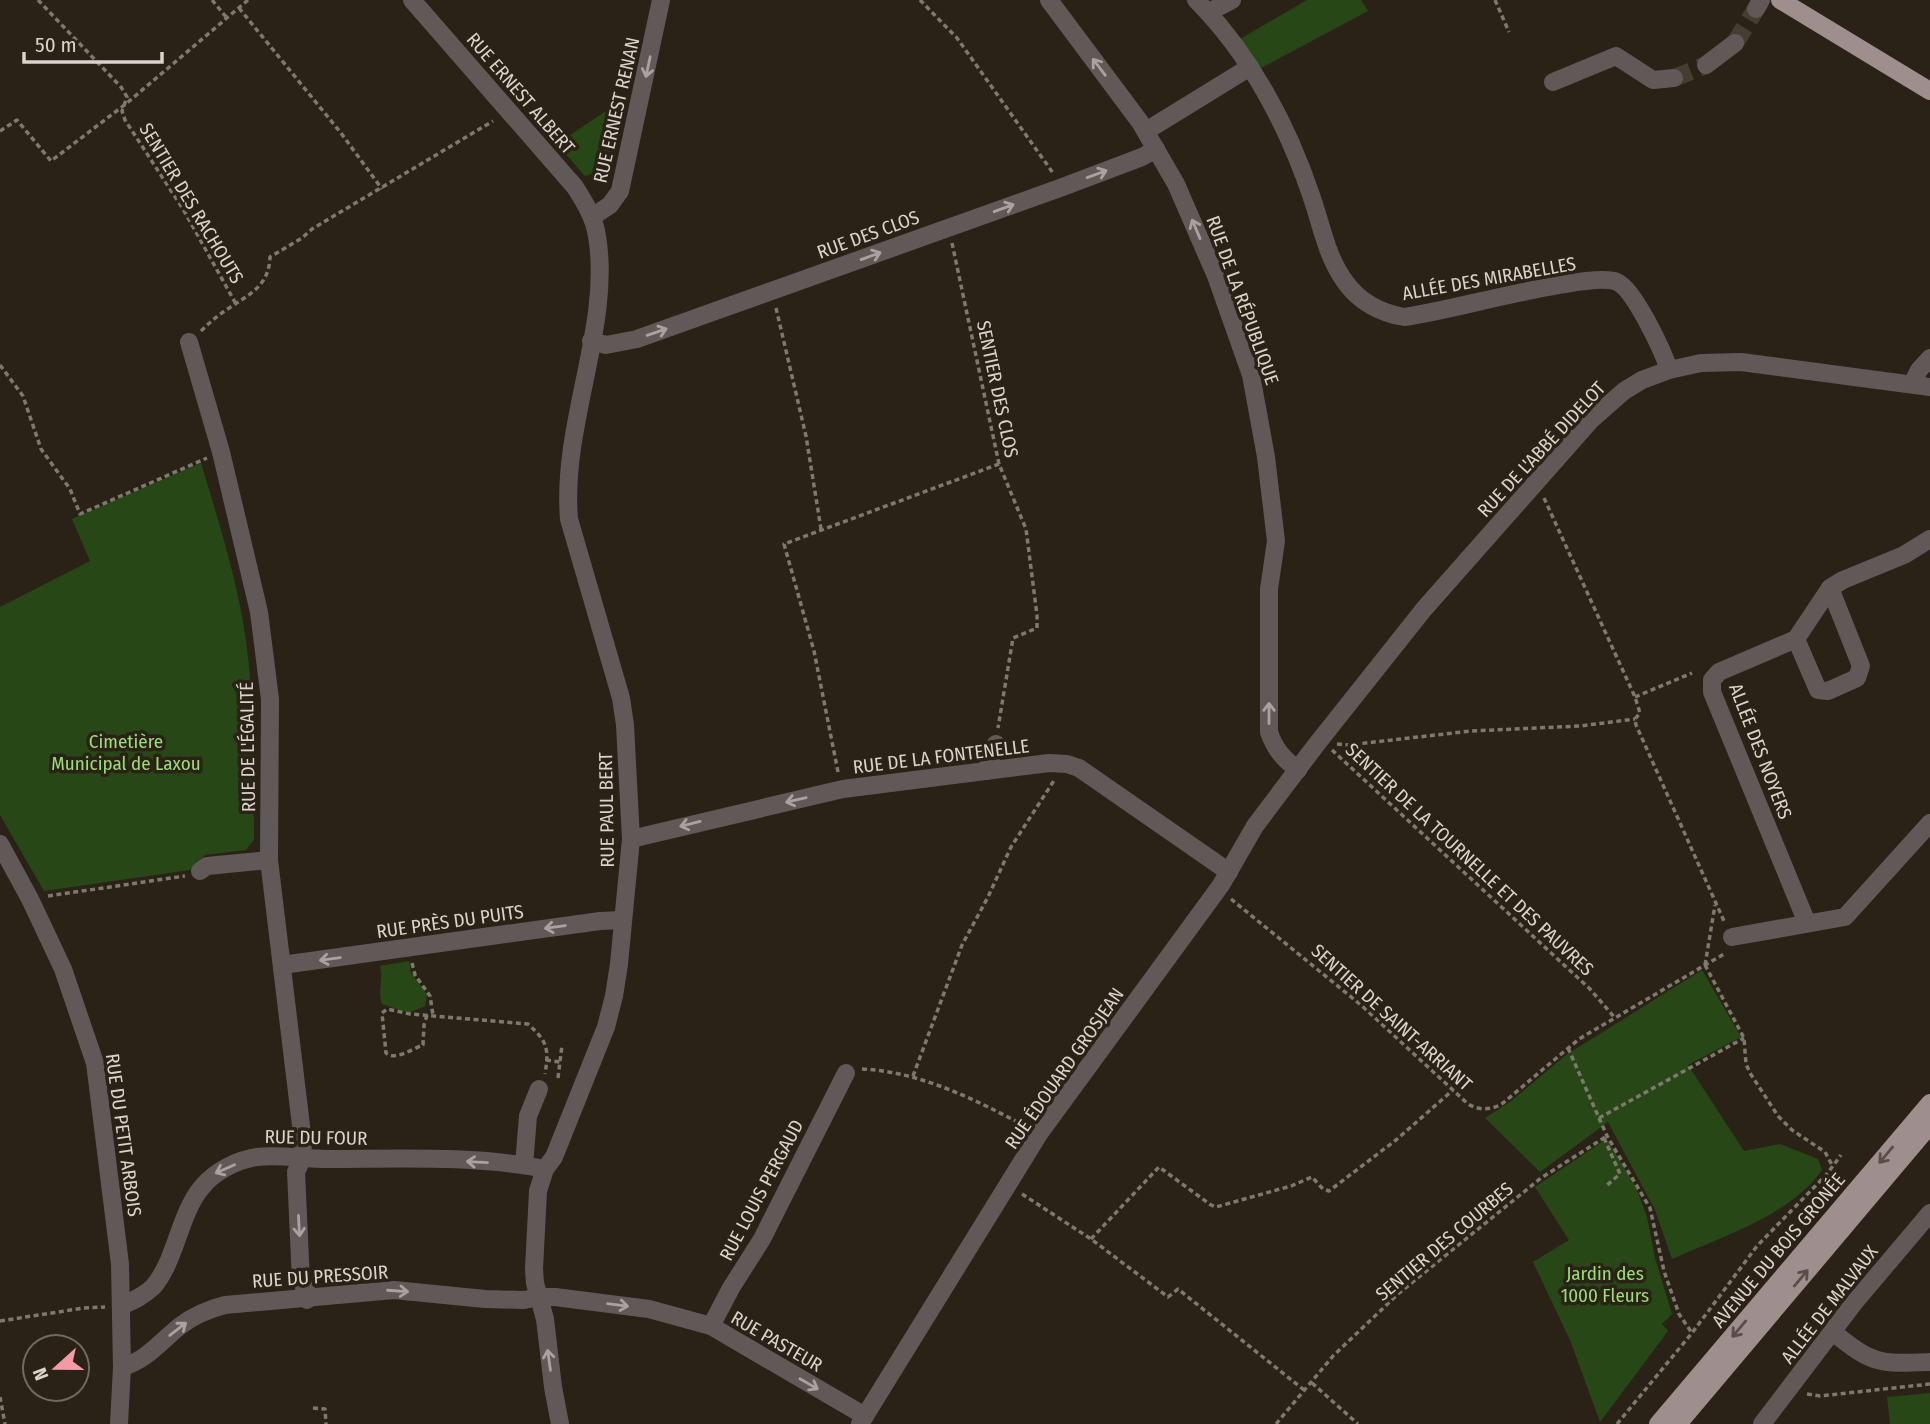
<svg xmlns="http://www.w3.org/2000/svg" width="1930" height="1424" font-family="'Fira Sans Condensed',sans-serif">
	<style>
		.green { fill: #284717 }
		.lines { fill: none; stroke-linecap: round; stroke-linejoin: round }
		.minor-tunnel { stroke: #443d31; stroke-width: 18; stroke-dasharray: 18 9; stroke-linecap: butt }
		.path { stroke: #7f786f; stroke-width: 3.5; stroke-dasharray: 5 3.5; stroke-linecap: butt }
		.minor { stroke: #615958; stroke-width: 18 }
		.major { stroke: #9f8e8e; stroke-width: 18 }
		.oneway { stroke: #a9a29e }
		.oneway2 { stroke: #594d46 }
		.labels { text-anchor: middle; stroke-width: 7; stroke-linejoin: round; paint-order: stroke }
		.street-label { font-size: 19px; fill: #d9d3cc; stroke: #2a2216 }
		.park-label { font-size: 19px; fill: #98de75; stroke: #2a2216 }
	</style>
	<rect width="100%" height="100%" fill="#2a2216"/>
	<g class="green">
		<polygon points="1307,0 1361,0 1368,11 1261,68 1240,39"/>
		<polygon points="625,98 610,165 607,169 585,176 557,144"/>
		<path d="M201,463C220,526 241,591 248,657C255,717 253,779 254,840L246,850L205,855L190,870L44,891L0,815V607L90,561L72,519Z"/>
		<path d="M409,961L411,973L427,995L425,1006L409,1013L382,1004C377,990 384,979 380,966Z"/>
		<path d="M1702,970L1741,1037L1688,1065L1744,1151L1780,1144L1818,1159L1822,1170C1790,1216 1722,1236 1672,1259L1655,1210L1608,1122L1540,1172L1485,1118L1510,1102L1566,1055Z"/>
		<polygon points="1608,1141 1636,1187 1647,1217 1655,1258 1672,1314 1662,1324 1668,1331 1600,1422 1570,1340 1533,1262 1569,1240 1535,1187 1602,1142"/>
		<polygon points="1930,1393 1930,1424 1890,1424 1887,1397"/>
	</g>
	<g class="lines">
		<g class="minor-tunnel">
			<polyline points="1735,43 1756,9"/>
			<polyline points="1674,78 1706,65"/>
		</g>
		<g class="path">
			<polyline points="38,0 121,87 127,97 122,111 125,120 183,209 236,304"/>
			<polyline points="212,0 227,18"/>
			<polyline points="920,0 957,38 1053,173"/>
			<polyline points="1495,0 1509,32"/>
			<polyline points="239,8 341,133 382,189"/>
			<polyline points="0,131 17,120 51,161 127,103 248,0"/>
			<polyline points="952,243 999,464 1026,529 1037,615 1037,628 1013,638 998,728"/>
			<polyline points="776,308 806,436 821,529"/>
			<path d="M201,331C209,323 217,316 226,310C248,295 269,287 270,257L302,238L312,229L493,121"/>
			<polyline points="0,365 23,396 41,449 70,489 80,514 207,458"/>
			<polyline points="1544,498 1635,697 1640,713 1635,719 1636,725 1724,921"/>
			<polyline points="1635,697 1692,673"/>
			<polyline points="1337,744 1348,745 1471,731 1580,726 1635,719"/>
			<polyline points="1332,750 1590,989 1615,1018"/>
			<polyline points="838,772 814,651 784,544 999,464"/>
			<polyline points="48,896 185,876"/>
			<path d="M1231,899L1361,1005L1468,1104C1479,1111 1493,1110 1503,1103L1579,1039L1724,954"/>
			<polyline points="412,963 415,975 430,996 433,1015"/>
			<polyline points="1705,965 1744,1038 1746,1064 1750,1073 1778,1116 1792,1130 1825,1152 1832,1165"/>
			<polyline points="1705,965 1715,905"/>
			<path d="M427,1015L424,1025L423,1045C412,1049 395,1061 386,1053L382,1013L387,1009L410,1014L528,1024C548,1042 549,1049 545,1074"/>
			<polyline points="1568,1048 1607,1136 1650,1208 1664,1271 1679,1314 1692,1333"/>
			<polyline points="546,1060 560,1062"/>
			<path d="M862,1069C921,1072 974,1099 1025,1126"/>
			<polyline points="913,1076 962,945 988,897 1011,847 1055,779"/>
			<polyline points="558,1078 562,1045"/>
			<polyline points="1599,1118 1744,1038"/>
			<polyline points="1604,1138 1620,1174 1606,1186"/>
			<polyline points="1022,1194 1091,1239 1168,1297 1178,1289 1304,1390"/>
			<polyline points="1091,1239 1159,1167 1211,1205 1216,1207 1291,1186 1312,1177 1323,1189 1329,1191 1396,1140 1453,1090"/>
			<polyline points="0,1321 84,1308 105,1307"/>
			<polyline points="1312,1383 1358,1424"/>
			<polyline points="1807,1394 1820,1396 1930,1384"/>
			<polyline points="0,1397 5,1424"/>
			<polyline points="313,1408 325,1409 326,1424"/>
			<polyline points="1276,1424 1333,1356 1398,1294 1541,1178 1607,1136"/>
			<polyline points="1617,1424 1692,1333 1757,1246 1827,1174 1841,1155"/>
		</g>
		<g class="minor">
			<path d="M412,0L575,187C585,203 594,217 597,236C612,326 561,424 569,519L621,698L625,725L631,839L619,964L614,996L606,1027L554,1157L545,1169L538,1191L534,1269L535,1283L545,1319L553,1387L560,1424"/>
			<path d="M1049,0L1140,122L1176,184L1216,276L1251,375L1266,457L1276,541L1269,589V732C1275,750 1284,759 1298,770"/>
			<path d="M1196,0C1250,54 1288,126 1312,198C1322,227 1327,258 1346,283C1360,302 1381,313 1404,317C1443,313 1592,270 1617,282C1634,289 1663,351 1669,370"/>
			<polyline points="1756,9 1761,0"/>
			<polyline points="1209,12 1232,0"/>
			<polyline points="1706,65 1735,43"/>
			<polyline points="1553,82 1616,56 1653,80 1674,78"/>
			<polyline points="1146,131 1250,67"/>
			<polyline points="592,217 610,205 620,191 661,0"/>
			<polyline points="591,341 606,345 637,339 1060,188 1142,157 1156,149"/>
			<polyline points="189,342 221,452 259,612 270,699 269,860 303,1142 302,1159 296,1172 301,1281 307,1292 307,1300"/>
			<polyline points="1912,384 1919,370 1930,358"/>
			<polyline points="1796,639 1818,690 1828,691 1857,678 1861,666 1830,588"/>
			<polyline points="986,771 996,744"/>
			<polyline points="631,839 843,789 1049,763 1067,764 1079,768 1229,872"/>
			<polyline points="0,844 30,899 63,969 95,1063 120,1264 122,1367 119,1424"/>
			<polyline points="200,871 207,866 269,860"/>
			<polyline points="1807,923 1712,692 1712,680 1719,672 1796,639 1830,588 1843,580 1904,555 1930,539"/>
			<polyline points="1732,937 1845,917 1930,823"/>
			<polyline points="282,965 600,921 623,920"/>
			<polyline points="524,1165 528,1116 539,1089"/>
			<path d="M121,1306C132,1301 144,1296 153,1287C176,1261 179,1214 202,1187C215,1171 237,1160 257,1157C279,1154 304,1159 327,1159C398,1159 475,1155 545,1169"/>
			<polyline points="711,1326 731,1288 762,1239 846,1073"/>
			<path d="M1833,1332C1873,1365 1880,1364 1930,1362"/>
			<path d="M122,1367C146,1361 161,1341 180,1326C193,1316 209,1309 225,1305L394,1290L485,1299L524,1300L539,1297H555L649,1309L711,1326L865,1416"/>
			<polyline points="860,1424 1039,1134 1221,885 1255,826 1316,745 1424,609 1591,420 1624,391 1642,380 1669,370 1701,363 1741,362 1930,387"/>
			<polyline points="1762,1424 1854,1303 1930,1213"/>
		</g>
		<g class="major">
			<polyline points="1780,0 1930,91"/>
			<polyline points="1658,1424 1930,1103"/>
			<polyline points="1678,1424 1930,1125"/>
		</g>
	</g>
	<defs><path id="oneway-shaft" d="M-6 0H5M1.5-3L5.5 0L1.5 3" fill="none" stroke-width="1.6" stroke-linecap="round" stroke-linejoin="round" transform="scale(1.75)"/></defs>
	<g class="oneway">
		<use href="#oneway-shaft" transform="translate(648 67) rotate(102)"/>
		<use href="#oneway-shaft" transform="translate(1099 67) rotate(-127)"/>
		<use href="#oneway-shaft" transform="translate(1097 174) rotate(-20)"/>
		<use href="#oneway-shaft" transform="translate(1004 208) rotate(-20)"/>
		<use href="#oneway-shaft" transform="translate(1196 229) rotate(-113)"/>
		<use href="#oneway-shaft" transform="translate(871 256) rotate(-20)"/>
		<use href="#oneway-shaft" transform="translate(657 332) rotate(-19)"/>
		<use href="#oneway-shaft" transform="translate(1269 713) rotate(-90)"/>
		<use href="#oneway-shaft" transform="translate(796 800) rotate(167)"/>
		<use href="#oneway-shaft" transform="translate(690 824) rotate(166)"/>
		<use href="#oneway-shaft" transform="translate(555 927) rotate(172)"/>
		<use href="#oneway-shaft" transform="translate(330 959) rotate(172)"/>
		<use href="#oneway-shaft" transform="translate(477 1162) rotate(-177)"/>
		<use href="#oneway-shaft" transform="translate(225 1169) rotate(156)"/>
		<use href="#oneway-shaft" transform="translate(299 1226) rotate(87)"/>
		<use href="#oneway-shaft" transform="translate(398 1291) rotate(4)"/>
		<use href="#oneway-shaft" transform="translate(618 1305) rotate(7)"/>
		<use href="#oneway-shaft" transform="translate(178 1329) rotate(-38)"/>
		<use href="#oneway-shaft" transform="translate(549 1360) rotate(-98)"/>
		<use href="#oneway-shaft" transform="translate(809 1384) rotate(30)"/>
	</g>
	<g class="oneway2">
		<use href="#oneway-shaft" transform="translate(1886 1155) rotate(130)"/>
		<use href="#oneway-shaft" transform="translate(1801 1278) rotate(-50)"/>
		<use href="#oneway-shaft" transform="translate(1739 1329) rotate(130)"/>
	</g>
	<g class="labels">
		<g class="street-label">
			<text transform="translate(521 93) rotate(49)" y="7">RUE ERNEST ALBERT</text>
			<text transform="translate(616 110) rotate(-77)" y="7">RUE ERNEST RENAN</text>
			<text transform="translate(192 203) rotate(59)" y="7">SENTIER DES RACHOUTS</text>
			<text transform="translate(868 234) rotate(-20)" y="7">RUE DES CLOS</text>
			<text transform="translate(1489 278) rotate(-10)" y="7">ALLÉE DES MIRABELLES</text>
			<text transform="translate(1243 300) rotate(70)" y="7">RUE DE LA RÉPUBLIQUE</text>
			<text transform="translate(998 389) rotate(78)" y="7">SENTIER DES CLOS</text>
			<text transform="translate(1541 449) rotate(-47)" y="7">RUE DE L'ABBÉ DIDELOT</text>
			<text transform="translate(247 747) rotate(-91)" y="7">RUE DE L'ÉGALITÉ</text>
			<text transform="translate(1761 751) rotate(69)" y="7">ALLÉE DES NOYERS</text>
			<text transform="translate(941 756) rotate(-7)" y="7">RUE DE LA FONTENELLE</text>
			<text transform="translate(606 810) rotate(-91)" y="7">RUE PAUL BERT</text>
			<text transform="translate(1470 859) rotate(43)" y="7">SENTIER DE LA TOURNELLE ET DES PAUVRES</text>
			<text transform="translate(450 921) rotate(-8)" y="7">RUE PRÈS DU PUITS</text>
			<text transform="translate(1392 1017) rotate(42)" y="7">SENTIER DE SAINT-ARRIANT</text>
			<text transform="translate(1064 1068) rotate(-55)" y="7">RUE ÉDOUARD GROSJEAN</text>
			<text transform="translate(124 1135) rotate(82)" y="7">RUE DU PETIT ARBOIS</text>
			<text transform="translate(316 1137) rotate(1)" y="7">RUE DU FOUR</text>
			<text transform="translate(761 1190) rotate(-62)" y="7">RUE LOUIS PERGAUD</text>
			<text transform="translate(1444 1241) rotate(-40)" y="7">SENTIER DES COURBES</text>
			<text transform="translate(1778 1250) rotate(-50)" y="7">AVENUE DU BOIS GRONÉE</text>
			<text transform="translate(320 1276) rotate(-4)" y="7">RUE DU PRESSOIR</text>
			<text transform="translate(1829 1304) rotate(-52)" y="7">ALLÉE DE MALVAUX</text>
			<text transform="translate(777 1341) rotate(30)" y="7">RUE PASTEUR</text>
		</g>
		<g class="park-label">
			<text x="126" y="748">Cimetière<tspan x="126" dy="22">Municipal de Laxou</tspan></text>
			<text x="1605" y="1280">Jardin des<tspan x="1605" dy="22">1000 Fleurs</tspan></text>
		</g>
	</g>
	<g transform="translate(56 1368) rotate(249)"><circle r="33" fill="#2a2216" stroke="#70695f" stroke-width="2"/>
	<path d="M0-5L12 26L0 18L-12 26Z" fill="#f49aa6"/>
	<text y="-10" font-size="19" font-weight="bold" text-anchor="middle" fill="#d9d3cc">N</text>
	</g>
	<path d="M24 52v10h138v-10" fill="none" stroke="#d9d3cc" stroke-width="3.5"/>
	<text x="35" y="52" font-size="21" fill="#d9d3cc" stroke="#2a2216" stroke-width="5" paint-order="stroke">50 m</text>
</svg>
